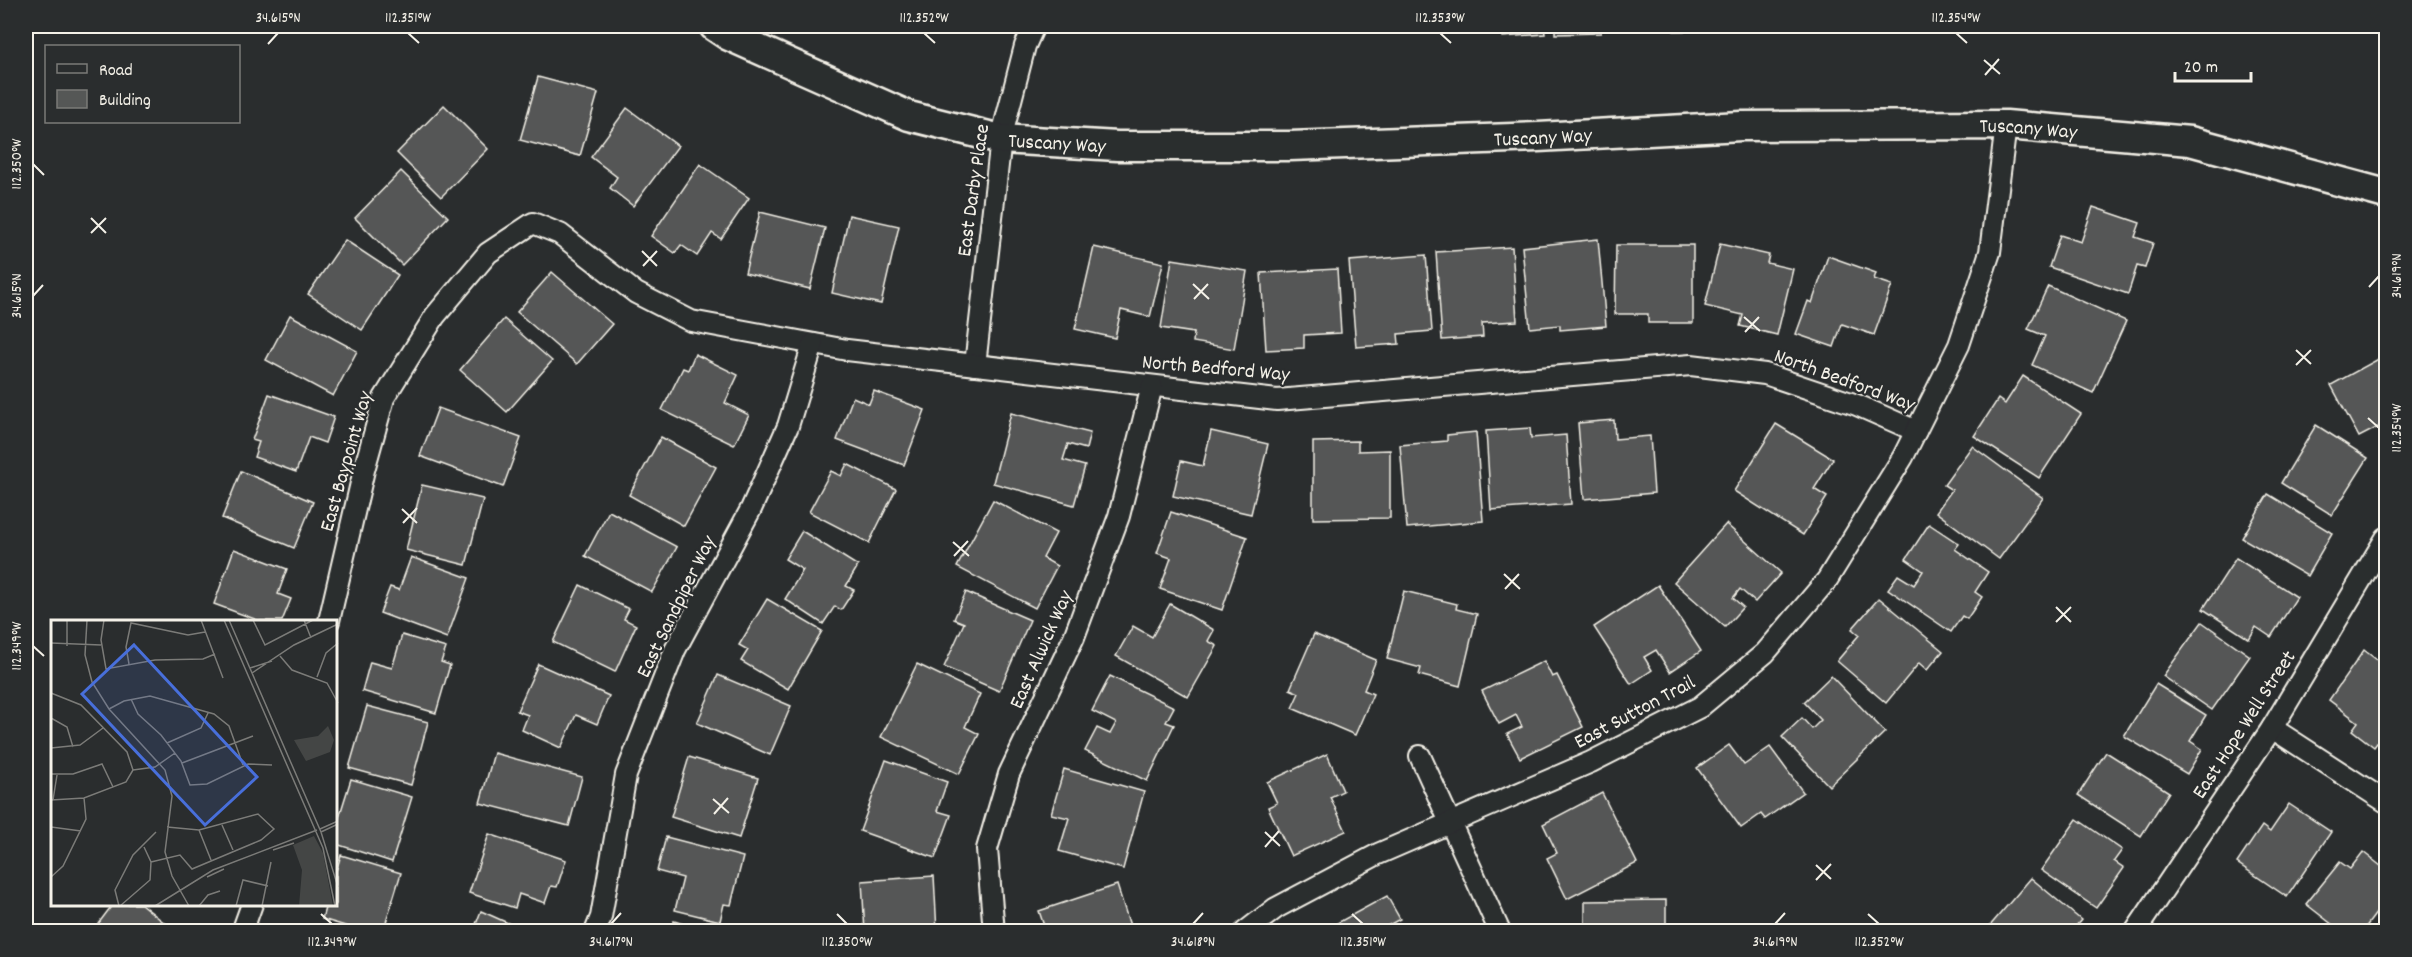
<svg xmlns="http://www.w3.org/2000/svg" width="2412" height="957" font-family="Dekko,sans-serif">
	<style>
		.building { fill: #555756; stroke: #f4f1e8; stroke-width: 1.5 }
		.lines { fill: none; stroke-linecap: round; stroke-linejoin: round }
		.street-casing { stroke: #f4f1e8; stroke-width: 24 }
		.secondary-casing { stroke: #f4f1e8; stroke-width: 33 }
		.street { stroke: #2a2d2e; stroke-width: 20 }
		.secondary { stroke: #2a2d2e; stroke-width: 28 }
		.ticks { fill: none; stroke: #f4f1e8; stroke-width: 2 }
		.labels { text-anchor: middle; stroke-width: 4.5; stroke-linejoin: round; paint-order: stroke }
		.street-label { font-size: 21px; fill: #f4f1e8; stroke: #2a2d2e }
		.inset-road { fill: none; stroke: #7b7b78; stroke-width: 1.5 }
		.view { fill: #486fdb; fill-opacity: 0.15; stroke: #486fdb; stroke-width: 3 }
		.inset-edge { fill: none; stroke: #f4f1e8; stroke-width: 3 }
		.neatline { fill: none; stroke: #f4f1e8; stroke-width: 2 }
		.ticks-label { font-size: 15px; text-anchor: middle; fill: #f4f1e8 }
	</style>
	<rect width="100%" height="100%" fill="#2a2d2e"/>
	<filter id="ink" filterUnits="userSpaceOnUse"><feTurbulence type="fractalNoise" baseFrequency=".0167" numOctaves="2"/><feDisplacementMap in="SourceGraphic" scale="12" xChannelSelector="R" yChannelSelector="G"/><feConvolveMatrix kernelMatrix="1 2 1 2 8 2 1 2 1" color-interpolation-filters="sRGB"/></filter>
	<g filter="url(#ink)">
		<g class="building">
			<polygon points="1502,26 1544,26 1545,34 1503,37"/>
			<polygon points="1555,26 1601,26 1601,33 1555,34"/>
			<polygon points="1674,26 1717,26 1717,30 1674,31"/>
			<polygon points="538,77 598,93 580,156 520,140"/>
			<polygon points="444,105 488,149 441,197 397,153"/>
			<polygon points="627,108 678,146 633,206 610,188 617,177 591,157"/>
			<polygon points="700,164 749,198 721,239 712,233 697,256 681,245 675,253 651,236"/>
			<polygon points="401,171 448,217 402,265 355,218"/>
			<polygon points="2093,207 2140,223 2135,237 2153,243 2145,268 2137,266 2128,294 2049,267 2060,235 2081,242"/>
			<polygon points="760,212 825,228 810,289 745,273"/>
			<polygon points="849,215 899,226 881,304 832,293"/>
			<polygon points="1598,239 1606,326 1560,330 1560,325 1530,328 1522,247"/>
			<polygon points="345,240 398,275 362,330 308,294"/>
			<polygon points="1720,244 1769,255 1767,263 1793,269 1777,335 1740,326 1743,315 1705,306"/>
			<polygon points="1616,245 1693,245 1693,323 1648,323 1648,314 1615,314"/>
			<polygon points="1094,247 1163,263 1150,317 1121,310 1115,338 1075,329"/>
			<polygon points="1512,247 1517,321 1482,323 1483,337 1442,340 1436,252"/>
			<polygon points="1426,255 1432,331 1398,334 1399,344 1356,347 1349,261"/>
			<polygon points="1828,256 1876,273 1874,279 1892,285 1874,335 1842,324 1834,347 1796,334 1808,301 1812,303"/>
			<polygon points="1172,259 1247,271 1234,349 1193,342 1194,333 1161,328"/>
			<polygon points="1337,269 1341,333 1304,335 1304,348 1266,350 1261,273"/>
			<polygon points="552,272 612,324 577,364 517,312"/>
			<polygon points="2048,286 2126,321 2093,393 2032,365 2045,336 2028,329"/>
			<polygon points="290,315 357,351 333,396 266,360"/>
			<polygon points="504,319 552,361 507,412 460,370"/>
			<polygon points="695,354 738,375 725,403 749,415 734,445 662,410 683,368 688,370"/>
			<polygon points="2384,356 2386,360 2386,423 2359,437 2331,385"/>
			<polygon points="2023,376 2081,414 2039,478 1974,436 1998,399 2005,404"/>
			<polygon points="874,391 925,410 904,465 837,440 853,397 869,404"/>
			<polygon points="269,394 334,417 325,443 309,437 296,472 254,457 259,442 252,440"/>
			<polygon points="438,408 521,438 503,487 420,456"/>
			<polygon points="1011,413 1090,433 1086,449 1068,444 1063,460 1085,466 1074,505 993,483"/>
			<polygon points="1614,420 1615,439 1650,436 1654,493 1584,499 1578,423"/>
			<polygon points="1776,424 1833,459 1814,489 1827,497 1803,535 1734,491"/>
			<polygon points="2316,425 2368,458 2332,515 2281,483"/>
			<polygon points="1530,428 1531,438 1566,435 1571,504 1491,510 1486,431"/>
			<polygon points="1211,431 1268,444 1251,514 1173,496 1181,461 1203,466"/>
			<polygon points="1476,432 1483,521 1407,528 1400,445 1447,441 1447,435"/>
			<polygon points="661,437 716,467 684,526 629,495"/>
			<polygon points="1358,441 1358,451 1390,450 1390,518 1313,519 1313,442"/>
			<polygon points="1972,446 2043,498 1999,559 1936,512 1952,490 1944,485"/>
			<polygon points="847,464 896,489 869,543 809,512 831,471 841,476"/>
			<polygon points="241,471 313,502 294,548 222,518"/>
			<polygon points="422,485 483,499 466,565 406,550"/>
			<polygon points="2268,494 2332,533 2307,576 2242,538"/>
			<polygon points="993,500 1056,533 1043,558 1057,566 1035,608 957,567"/>
			<polygon points="609,511 677,547 652,592 585,556"/>
			<polygon points="1171,512 1247,537 1222,610 1160,589 1171,558 1157,553"/>
			<polygon points="1726,524 1781,573 1755,602 1740,589 1733,598 1743,607 1725,627 1674,582"/>
			<polygon points="1929,524 1959,544 1955,549 1988,572 1975,592 1982,597 1967,619 1962,616 1951,632 1888,589 1898,575 1914,585 1923,571 1906,559"/>
			<polygon points="802,531 858,566 846,586 854,590 841,610 835,606 823,624 785,599 803,570 785,559"/>
			<polygon points="234,549 287,569 278,594 291,599 282,621 260,621 214,604"/>
			<polygon points="411,557 469,578 447,638 380,613 390,587 399,590"/>
			<polygon points="2236,558 2297,597 2271,637 2256,627 2249,639 2203,609"/>
			<polygon points="580,585 629,609 624,619 636,625 615,672 553,642"/>
			<polygon points="1658,585 1701,651 1670,672 1656,650 1644,657 1652,670 1631,684 1594,627"/>
			<polygon points="1404,591 1457,604 1456,609 1477,614 1460,686 1419,675 1421,668 1387,659"/>
			<polygon points="966,592 1030,620 999,691 944,667 964,623 954,619"/>
			<polygon points="1879,598 1943,651 1927,670 1919,663 1886,703 1837,661 1859,635 1852,629"/>
			<polygon points="767,599 822,631 788,689 741,661 748,650 739,645"/>
			<polygon points="1170,604 1214,630 1208,641 1217,646 1188,697 1116,656 1133,626 1152,637"/>
			<polygon points="2202,622 2250,656 2212,710 2163,676"/>
			<polygon points="1314,634 1376,660 1364,690 1373,694 1355,735 1292,708 1299,693 1290,689"/>
			<polygon points="402,635 446,648 441,662 450,665 436,713 362,691 370,662 392,668"/>
			<polygon points="2364,650 2386,667 2386,731 2374,747 2352,730 2358,722 2329,700"/>
			<polygon points="1544,661 1552,677 1557,675 1583,727 1520,758 1507,734 1522,727 1516,715 1499,724 1482,691"/>
			<polygon points="538,664 609,696 597,724 576,715 561,748 522,730 528,715 517,711"/>
			<polygon points="917,664 980,694 965,727 979,734 959,774 881,737"/>
			<polygon points="718,675 791,706 770,755 697,723"/>
			<polygon points="1110,676 1174,707 1166,722 1174,725 1147,781 1085,751 1097,728 1110,734 1116,723 1092,711"/>
			<polygon points="1831,676 1885,732 1829,786 1782,737 1802,718 1812,729 1821,720 1804,702"/>
			<polygon points="2156,684 2206,715 2190,741 2202,749 2187,774 2124,736"/>
			<polygon points="367,706 428,722 411,785 349,768"/>
			<polygon points="1729,745 1744,765 1770,747 1803,792 1765,819 1761,814 1741,828 1697,768"/>
			<polygon points="2106,752 2169,792 2141,836 2078,795"/>
			<polygon points="494,753 582,777 569,826 480,803"/>
			<polygon points="1327,754 1343,791 1330,797 1346,831 1291,856 1268,807 1277,803 1267,782"/>
			<polygon points="689,757 758,778 739,838 671,817"/>
			<polygon points="886,760 947,782 937,811 951,815 935,858 860,831"/>
			<polygon points="1064,769 1144,792 1123,869 1059,851 1069,818 1051,814"/>
			<polygon points="351,779 412,797 392,862 336,844 336,827"/>
			<polygon points="1602,793 1637,863 1567,899 1547,858 1557,853 1543,824"/>
			<polygon points="2289,804 2331,832 2287,897 2237,863 2262,826 2270,832"/>
			<polygon points="2077,819 2122,850 2114,861 2124,868 2096,908 2041,870"/>
			<polygon points="489,834 566,860 557,887 551,886 545,903 519,894 515,908 469,893"/>
			<polygon points="666,837 743,857 731,905 724,904 720,921 675,910 683,878 657,871"/>
			<polygon points="2363,852 2386,870 2386,900 2362,932 2342,932 2306,904 2340,862 2350,869"/>
			<polygon points="341,855 401,873 383,932 365,932 322,919 326,904 336,904 336,871"/>
			<polygon points="934,876 937,932 865,932 862,881"/>
			<polygon points="2031,878 2081,920 2071,932 1991,932 1988,928"/>
			<polygon points="1117,885 1132,932 1046,932 1039,911"/>
			<polygon points="1387,896 1400,919 1385,927 1388,932 1330,932 1328,928"/>
			<polygon points="1666,900 1666,932 1585,932 1585,901"/>
			<polygon points="113,904 141,904 176,932 92,932"/>
			<polygon points="481,911 528,932 473,932"/>
			<polygon points="674,921 709,932 671,932"/>
		</g>
		<g class="lines">
			<g class="street-casing">
				<g id="street">
					<polyline points="975,365 1001,139 1025,46 1034,26"/>
					<polyline points="329,621 364,470 384,398 435,316 488,253 533,223 560,234 636,293 691,321 847,350 1277,400 1691,365 1765,374 1857,405 1916,431"/>
					<polyline points="2272,728 2386,802"/>
					<polyline points="1420,756 1500,932"/>
					<polyline points="242,932 252,904"/>
					<polyline points="595,932 601,917 626,775 675,650 751,509 788,426 813,344"/>
					<polyline points="994,932 987,849 1009,774 1074,637 1119,516 1152,386"/>
					<polyline points="1245,932 1276,908 1378,854 1591,762 1700,707 1765,653 1827,580 1903,457 1959,345 1990,252 2006,125"/>
					<polyline points="2135,932 2272,728 2386,538"/>
				</g>
			</g>
			<g class="secondary-casing">
				<g id="secondary">
					<path id="s1" d="M714,26L729,36L909,116L1001,139L1117,146H1290L1538,137L1741,126L2006,125L2190,141L2386,194"/>
				</g>
			</g>
			<use href="#street" class="street"/>
			<use href="#secondary" class="secondary"/>
		</g>
	</g>
	<path class="ticks" d="M408,33L419,43M924,33L935,43M1440,33L1451,43M1956,33L1967,43M268,44L278,33M1984,60L2000,74M1985,75L1999,59M33,164L44,175M91,218L106,233M91,233L106,218M642,251L657,266M643,266L657,251M1193,284L1209,299M2369,287L2379,276M33,296L43,285M1194,299L1208,284M1744,317L1760,331M1745,332L1759,317M2296,350L2311,364M2296,365L2311,350M2368,418L2379,428M402,509L417,523M403,523L417,508M953,542L969,556M954,556L968,541M1504,574L1520,589M1505,589L1519,574M2056,607L2071,622M2056,622L2071,607M33,646L44,656M713,799L729,813M714,814L728,798M1265,832L1280,846M1265,847L1279,831M1816,865L1831,879M1816,880L1831,864M321,914L332,924M837,914L847,924M1352,914L1363,924M1868,914L1879,924M611,924L621,913M1193,924L1203,913M1775,924L1785,913"/>
	<g class="labels">
		<g class="street-label">
			<text dy="7" stroke="none"><textPath href="#s1" startOffset="1338">Tuscany Way</textPath></text>
			<text dy="7" stroke="none"><textPath href="#s1" startOffset="852">Tuscany Way</textPath></text>
			<text dy="7" stroke="none"><textPath href="#s1" startOffset="366">Tuscany Way</textPath></text>
			<text transform="translate(972 190) rotate(-82)" y="7">East Darby Place</text>
			<text transform="translate(1216 367) rotate(5)" y="7">North Bedford Way</text>
			<text transform="translate(1845 379) rotate(20)" y="7">North Bedford Way</text>
			<text transform="translate(345 461) rotate(-74)" y="7">East Baypoint Way</text>
			<text transform="translate(675 606) rotate(-64)" y="7">East Sandpiper Way</text>
			<text transform="translate(1040 649) rotate(-66)" y="7">East Alwick Way</text>
			<text transform="translate(1634 711) rotate(-28)" y="7">East Sutton Trail</text>
			<text transform="translate(2243 724) rotate(-57)" y="7">East Hope Well Street</text>
		</g>
	</g>
	<g transform="translate(51 620)">
		<rect width="286" height="286" fill="#2a2d2e"/>
		<path d="M277,106L283,120L279,132L255,141L243,120L267,116ZM263,216L272,233L282,286H248L251,250L242,225Z" fill="#444645"/>
		<path class="inset-road" d="M16,0V26M36,0L34,35L41,62L58,89L114,150L121,176L114,232L121,256L138,286M53,0L50,20L55,49L104,40L152,39L164,34M150,0L172,58M173,0L272,228L284,286M178,0L270,212L287,267M202,0L214,25L262,0M253,0L260,18M0,23L50,25M229,36L241,50L276,63L287,83M78,44L75,27L80,3L137,15L154,12M199,48L221,41M201,53L243,25L287,4M266,57L275,33L287,23M0,73L30,85L76,132L82,150M80,79L87,94L110,115L130,141L139,165L156,164L197,144L221,145M58,89L73,81L99,76L163,94L178,106L192,145M0,98L16,107L22,127M116,123L150,108L157,93M0,128L29,125L52,108M131,143L202,116M82,150L104,147L124,133M0,154H22L51,144L62,167M0,180L33,178L75,162L82,150M2,180L6,155M171,205L182,230M0,207L30,211M269,209L287,201M148,210L160,240M270,212L287,204M222,230L243,223M100,242L129,235L141,249L210,220L223,209L207,194L148,210L116,207M0,257L12,246L35,199L33,178M156,257L173,249M68,286L64,270L82,235L105,212M69,286L99,260L100,242L93,227M104,286L162,250L266,210M148,286L157,275L169,271M185,286L192,260L217,266M211,286L220,242"/>
		<path class="view" d="M83,25L206,157L154,205L31,74Z"/>
		<rect width="286" height="286" class="inset-edge"/>
	</g>
	<rect width="2412" height="957" fill="none" stroke="#2a2d2e" stroke-width="66"/>
	<rect x="45" y="45" width="195" height="78" fill="#2a2d2e" stroke="#7b7b78" stroke-width="1.5"/>
	<rect x="57" y="64" width="30" height="9" fill="#2a2d2e" stroke="#7b7b78" stroke-width="1.5"/>
	<text x="99" y="75" font-size="18" fill="#f4f1e8">Road</text>
	<rect x="57" y="90" width="30" height="18" fill="#555756" stroke="#7b7b78" stroke-width="1.5"/>
	<text x="99" y="105" font-size="18" fill="#f4f1e8">Building</text>
	<path d="M2175 72v9h76v-9" fill="none" stroke="#f4f1e8" stroke-width="3"/>
	<text x="2184" y="72" font-size="18" fill="#f4f1e8" stroke="#2a2d2e" stroke-width="4.5" paint-order="stroke">20 m</text>
	<rect x="33" y="33" width="2346" height="891" class="neatline"/>
	<g class="ticks-label">
		<text x="278" y="22">34.615°N</text>
		<text x="408" y="22">112.351°W</text>
		<text x="924" y="22">112.352°W</text>
		<text x="1440" y="22">112.353°W</text>
		<text x="1956" y="22">112.354°W</text>
		<text transform="translate(16 164) rotate(-90)" y="5">112.350°W</text>
		<text transform="translate(2396 276) rotate(-90)" y="5">34.619°N</text>
		<text transform="translate(16 296) rotate(-90)" y="5">34.615°N</text>
		<text transform="translate(2396 428) rotate(-90)" y="5">112.354°W</text>
		<text transform="translate(16 646) rotate(-90)" y="5">112.349°W</text>
		<text x="332" y="946">112.349°W</text>
		<text x="611" y="946">34.617°N</text>
		<text x="847" y="946">112.350°W</text>
		<text x="1193" y="946">34.618°N</text>
		<text x="1363" y="946">112.351°W</text>
		<text x="1775" y="946">34.619°N</text>
		<text x="1879" y="946">112.352°W</text>
	</g>
</svg>
